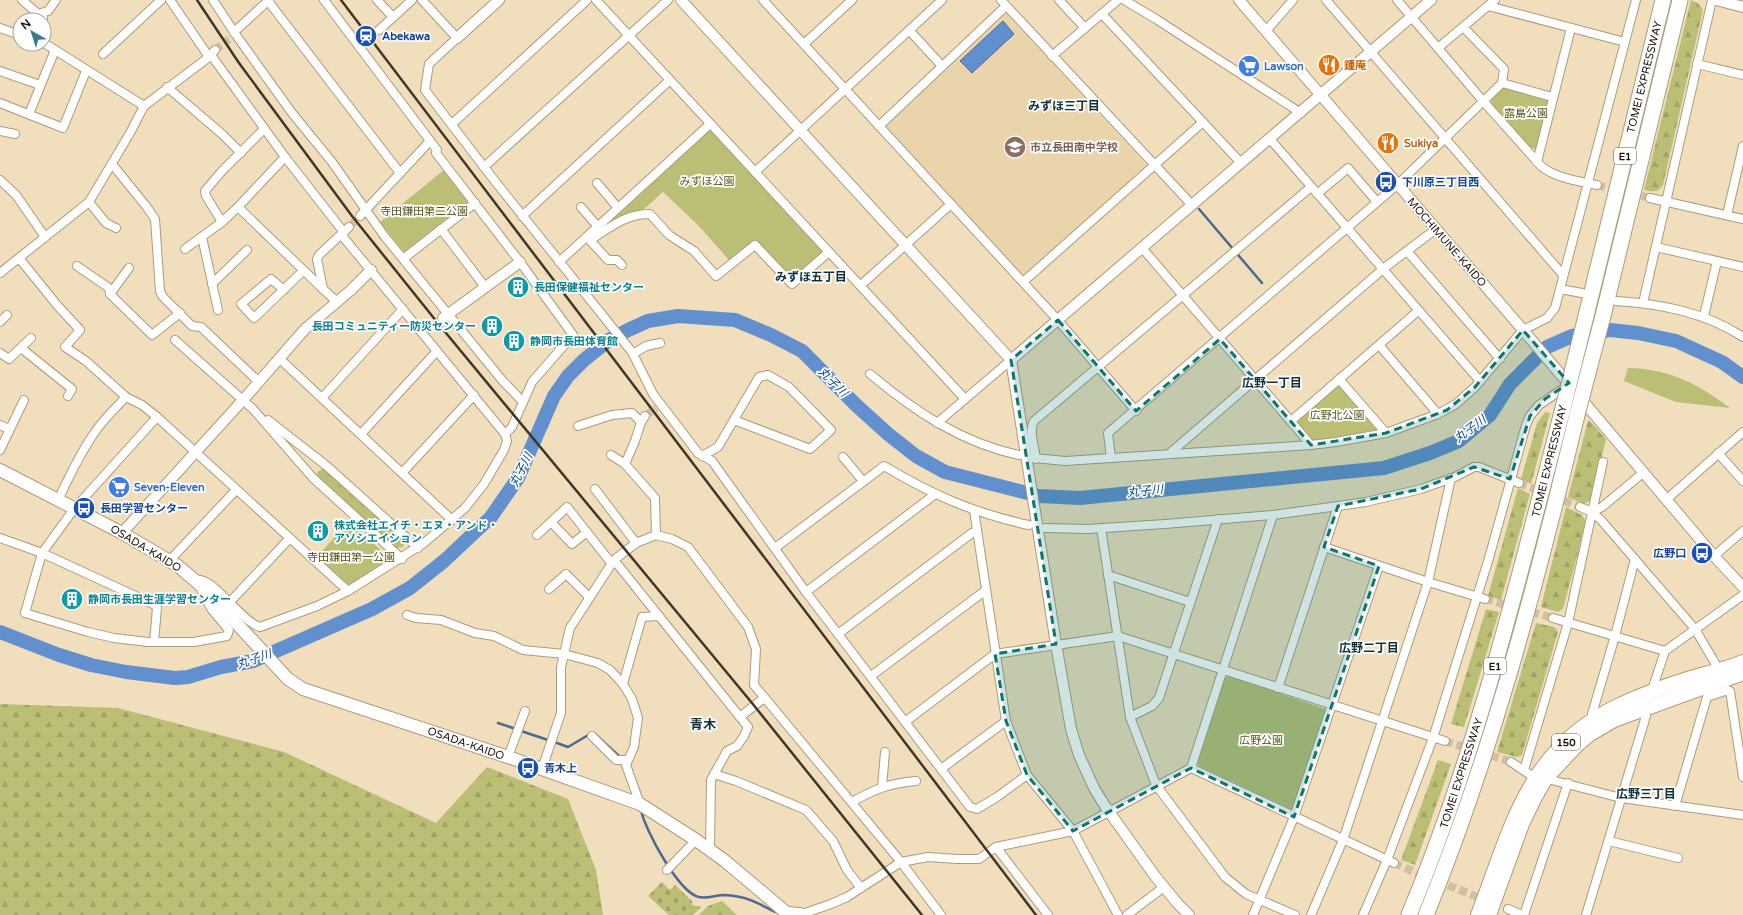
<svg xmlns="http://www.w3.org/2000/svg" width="1743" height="915" font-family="'Varela Round','Noto Sans JP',sans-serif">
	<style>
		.built { fill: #ead4ab }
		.grass { fill: url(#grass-tufts) }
		.forest { fill: url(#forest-firs) }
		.cemetery { fill: url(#cemetery-stones) }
		.park { fill: #bbbf75 }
		.water { fill: #628fce; stroke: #4c6992 }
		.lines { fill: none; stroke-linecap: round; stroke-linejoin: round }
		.stream { stroke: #4c6992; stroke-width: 2.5 }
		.river { stroke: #628fce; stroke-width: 14 }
		.minor-tunnel { stroke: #d0bfa1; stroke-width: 8; stroke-dasharray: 8 4; stroke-linecap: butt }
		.minor-casing { stroke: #ac9b7b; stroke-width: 10 }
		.tertiary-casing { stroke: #ac9b7b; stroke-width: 12 }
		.secondary-casing { stroke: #ac9b7b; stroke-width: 14 }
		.trunk-casing { stroke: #ac9b7b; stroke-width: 16 }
		.motorway-casing { stroke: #ac9b7b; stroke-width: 17 }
		.minor { stroke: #fff; stroke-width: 8 }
		.tertiary { stroke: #fff; stroke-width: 10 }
		.secondary { stroke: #fff; stroke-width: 12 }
		.trunk { stroke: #fff; stroke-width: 14 }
		.motorway { stroke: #fff; stroke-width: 15 }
		.rail { stroke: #403728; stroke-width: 2.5 }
		.motorway-bridge-casing { stroke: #ac9b7b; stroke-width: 17; stroke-linecap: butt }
		.motorway-bridge { stroke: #fff; stroke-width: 15 }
		.marked { fill: #0f766e; fill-opacity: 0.2; stroke: #0f766e; stroke-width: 3; stroke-dasharray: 8 5; stroke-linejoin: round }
		.labels { text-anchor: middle; stroke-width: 3.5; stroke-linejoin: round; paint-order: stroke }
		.shield { fill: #fff; stroke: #5d5851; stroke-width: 1 }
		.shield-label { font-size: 10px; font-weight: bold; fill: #181106 }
		.transit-label { font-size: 11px; font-weight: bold; fill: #164399; stroke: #fff; text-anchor: start }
		.food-label { font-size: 11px; font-weight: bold; fill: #c56008; stroke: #fff; text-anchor: start }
		.shop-label { font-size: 11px; font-weight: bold; fill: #366cbe; stroke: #fff; text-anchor: start }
		.street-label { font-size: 11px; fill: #181106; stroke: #fff }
		.park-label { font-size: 11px; fill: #56581b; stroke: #fff }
		.education-label { font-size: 11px; font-weight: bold; fill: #785e54; stroke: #fff; text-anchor: start }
		.culture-label { font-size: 11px; font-weight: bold; fill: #0d838f; stroke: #fff; text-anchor: start }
		.neighbourhood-label { font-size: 12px; font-weight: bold; fill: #113139; stroke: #fff }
		.water-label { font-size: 12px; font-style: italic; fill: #02448e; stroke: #fff }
		.quarter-label { font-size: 13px; font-weight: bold; fill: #113139; stroke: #fff }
	</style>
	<defs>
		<pattern id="grass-tufts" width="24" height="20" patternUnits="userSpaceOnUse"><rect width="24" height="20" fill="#bbbf75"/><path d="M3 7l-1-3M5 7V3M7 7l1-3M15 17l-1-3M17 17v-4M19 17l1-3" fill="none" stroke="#a0a364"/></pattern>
		<pattern id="forest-firs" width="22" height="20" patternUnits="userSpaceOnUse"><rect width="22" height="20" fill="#bbbf75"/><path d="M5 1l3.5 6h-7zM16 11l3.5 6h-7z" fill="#a0a364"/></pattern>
		<pattern id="cemetery-stones" width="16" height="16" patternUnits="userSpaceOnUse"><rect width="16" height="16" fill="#bbbf75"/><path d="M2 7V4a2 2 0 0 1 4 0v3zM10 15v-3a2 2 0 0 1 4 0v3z" fill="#a0a364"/></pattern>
	</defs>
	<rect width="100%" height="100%" fill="#f1debc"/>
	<polygon class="built" points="1005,12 1149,168 1026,277 1020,277 882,125"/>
	<polygon class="grass" points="324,468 404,540 404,544 403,547 396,548 318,479 317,472"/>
	<g class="forest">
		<path d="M1691,0L1698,3L1703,10L1663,185C1658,193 1653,192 1644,190Z"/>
		<polygon points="1545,412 1550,413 1531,484 1521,479 1537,423"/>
		<polygon points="1588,421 1590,421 1606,439 1591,500 1584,504 1568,497"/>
		<polygon points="1518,488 1530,494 1501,600 1488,596"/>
		<polygon points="1566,507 1582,515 1586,522 1563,609 1558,612 1541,607"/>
		<polygon points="1486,609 1499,612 1464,727 1451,724"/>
		<polygon points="1536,623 1554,627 1558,632 1522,755 1517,757 1497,752"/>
		<polygon points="0,704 118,708 284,752 436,823 487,767 568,799 596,870 603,915 0,915"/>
		<polygon points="1438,760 1451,764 1415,865 1401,860"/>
		<polygon points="722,901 737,915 699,915 708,906"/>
	</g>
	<polygon class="cemetery" points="662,882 670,890 675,885 692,901 692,905 701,907 693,915 669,915 648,896"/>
	<g class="park">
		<polygon points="1504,87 1550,98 1536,149 1531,148 1492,104 1491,101 1492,98"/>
		<polygon points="707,129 712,129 824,251 791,280 756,242 729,260 698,225 663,192 643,210 607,224"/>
		<polygon points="444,170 469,201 404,252 380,222"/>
		<path d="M1628,368C1670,369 1698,384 1730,408L1676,402L1624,381Z"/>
		<polygon points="1338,385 1341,386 1378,428 1377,431 1312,441 1296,424 1297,420"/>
		<polygon points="349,521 393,561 346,588 315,559"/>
		<polygon points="1229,676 1325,709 1327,712 1294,809 1292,810 1199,766 1197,762 1225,678"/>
	</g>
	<polygon class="water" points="1003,21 1014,34 972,73 960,61"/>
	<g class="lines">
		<g class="stream">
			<polyline points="1199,209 1262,283"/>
			<polyline points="498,723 516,729"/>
			<polyline points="521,731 548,740"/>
			<polyline points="595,734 619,756"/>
			<polyline points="557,743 568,747 590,734"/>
			<path d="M641,810C645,830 679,893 699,897C707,899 716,895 724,895C746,896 756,902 775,912"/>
		</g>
		<polyline class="river" points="0,632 59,655 91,665 126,672 175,678 188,677 221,667 253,661 372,609 410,588 444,561 491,517 518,478 554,396 568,376 584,360 609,340 628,330 648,321 678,316 735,320 771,335 802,351 856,405 888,434 916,456 945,472 1039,496 1080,498 1384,468 1430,453 1459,441 1490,415 1510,384 1547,347 1572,336 1610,330 1638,333 1676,341 1722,362 1743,377"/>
		<g class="minor-tunnel">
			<polyline points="215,50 229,39"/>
			<polyline points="1597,185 1619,191"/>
			<polyline points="1630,193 1650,198"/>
			<polyline points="349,227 360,216"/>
			<polyline points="430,328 443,318"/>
			<polyline points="645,416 656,408"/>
			<polyline points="1519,483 1580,507"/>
			<polyline points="1485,599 1553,618"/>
			<polyline points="1445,741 1511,762"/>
			<polyline points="1394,863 1426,877"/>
			<polyline points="1437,881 1508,909"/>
		</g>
		<g class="minor-casing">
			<g id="minor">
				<polyline points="22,0 43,18"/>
				<polyline points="170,0 209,57"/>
				<polyline points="213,0 236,35 292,113 332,162 385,237 502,380 522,401"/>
				<polyline points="324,0 437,150 436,153 520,262 573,335 532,382 512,427 505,434"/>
				<polyline points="377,0 393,17"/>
				<polyline points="422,0 457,38 429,64 425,90 494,180 632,352 653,394 698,453 712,461 806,592 970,807 977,809 997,797 1027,775 1073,831 996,847 979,859 957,859 928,857 901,862 847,897 831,904 805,913 783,910"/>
				<polyline points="596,0 965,399"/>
				<polyline points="763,0 1055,317 1136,411"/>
				<polyline points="1001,0 1192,205"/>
				<polyline points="1059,0 1085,28"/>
				<polyline points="1124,0 1156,19 1301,113"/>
				<polyline points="1326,0 1563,275"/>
				<path d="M1397,0L1483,101L1541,166C1555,178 1578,181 1597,185"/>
				<polyline points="268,1 400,173"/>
				<polyline points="1488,6 1625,42"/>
				<polyline points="38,14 48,11 56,0"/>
				<polyline points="1102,14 1241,163"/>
				<polyline points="1463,27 1504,69 1502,83"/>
				<polyline points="0,28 20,35"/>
				<polyline points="379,30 412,0"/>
				<polyline points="909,30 942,66"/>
				<polyline points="1266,31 1293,0"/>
				<polyline points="234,32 269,0"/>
				<polyline points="44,43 144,106"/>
				<polyline points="804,44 852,0"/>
				<polyline points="1438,48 1495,0"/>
				<polyline points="103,54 161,0"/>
				<path d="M211,55L285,157L342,230L344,238L505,434L507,441L504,450L484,484L465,508L424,543L348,591L317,606L260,627C241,622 212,575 196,580L212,610L229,630L227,636L194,642H148L114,638L88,632L25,613L42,553L74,509L157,417L348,591"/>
				<polyline points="1052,56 1118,0"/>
				<polyline points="1697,64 1743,75"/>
				<polyline points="0,71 40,85"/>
				<polyline points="167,87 222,134 241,153"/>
				<polyline points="0,103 63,128 86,71"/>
				<polyline points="29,114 55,50"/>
				<polyline points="452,124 587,0"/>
				<polyline points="879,126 1006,6"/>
				<polyline points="0,131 15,134"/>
				<polyline points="1270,139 1480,381"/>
				<polyline points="1537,162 1571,28"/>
				<polyline points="112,164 146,206 155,219 160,291 163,297 192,326 201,327 259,382"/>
				<polyline points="484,167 668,0"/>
				<polyline points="755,172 942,0"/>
				<polyline points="0,180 16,195 45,237"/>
				<polyline points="597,183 618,208"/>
				<polyline points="1317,194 1348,168 1377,202"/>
				<polyline points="1650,198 1743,219"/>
				<polyline points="89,202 106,223 116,228"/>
				<polyline points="238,207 323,289"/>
				<polyline points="581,207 598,227"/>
				<polyline points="1727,215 1743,146"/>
				<polyline points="360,216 430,141"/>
				<polyline points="522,216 670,80"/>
				<polyline points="222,222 206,196 205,191 222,171 264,129"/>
				<polyline points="441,229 485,287"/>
				<polyline points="202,237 218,310"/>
				<polyline points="587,237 608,260 617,260 622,265"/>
				<path d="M590,240C611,227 625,214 650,214L669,235L694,251L716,276L755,245L792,284L829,252"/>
				<polyline points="1656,247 1743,267"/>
				<polyline points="185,249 222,222 238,207 285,157"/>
				<polyline points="1143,249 1311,445"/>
				<polyline points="1407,251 1500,359"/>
				<path d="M19,258L57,305L80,330L65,347L86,361L126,397C115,408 104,419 95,432C80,453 69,477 58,500"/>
				<polyline points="403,259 475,203"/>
				<polyline points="559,262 710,124"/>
				<polyline points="77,266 109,288 110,294 152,335 180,313"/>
				<polyline points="0,273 89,202 130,133 144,106 209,57 215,50"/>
				<polyline points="1023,282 1203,122"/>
				<polyline points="212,284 247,250"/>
				<polyline points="861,285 951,204"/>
				<polyline points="1560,289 1582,293"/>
				<polyline points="284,290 271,279 241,304 254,318 303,271"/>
				<polyline points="110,294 129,268"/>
				<path d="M1616,301C1660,304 1705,312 1743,337"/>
				<polyline points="337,302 323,289 317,259 319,255 349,227"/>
				<polyline points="1643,303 1712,0"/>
				<polyline points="1704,316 1717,261"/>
				<polyline points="0,322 7,315"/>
				<polyline points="175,340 253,409 313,478 402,559"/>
				<polyline points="1379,345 1438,414"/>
				<polyline points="21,348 72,389 68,396"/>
				<polyline points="0,353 9,359 31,338"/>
				<polyline points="633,354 646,346 660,343"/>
				<polyline points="280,359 452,520"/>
				<path d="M870,374C914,411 962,443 1019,455"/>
				<polyline points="1339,379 1386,433"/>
				<polyline points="126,397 142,405 157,417"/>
				<polyline points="322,398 403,309"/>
				<polyline points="268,420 328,467 418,548"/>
				<polyline points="1291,421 1418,311"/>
				<polyline points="937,423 1011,360"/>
				<polyline points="0,425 9,429"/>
				<polyline points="578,426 612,415 632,413 641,422 645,416"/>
				<polyline points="361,434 437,351"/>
				<polyline points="0,450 24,400"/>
				<polyline points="1718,453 1743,481"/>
				<polyline points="1169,454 1383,269 1436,229"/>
				<polyline points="611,455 625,464 655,498 656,535"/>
				<polyline points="702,456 718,447 759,377 768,375 789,387 831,430 810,449 734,420"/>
				<polyline points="843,457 863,481"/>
				<polyline points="1034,458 1065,461 1311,445 1336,442 1386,433 1438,414 1456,404 1475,387 1523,330 1547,318 1555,308 1636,0"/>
				<polyline points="1111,458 1108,433 1397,185 1502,83 1552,97"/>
				<path d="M1036,459C1035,448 1028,430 1034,421L1311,187"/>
				<polyline points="625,464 635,441 641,422"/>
				<polyline points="1644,472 1602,507 1592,512 1601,520 1695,629 1715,663"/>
				<polyline points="402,473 474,395"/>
				<polyline points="595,489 636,543"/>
				<polyline points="1667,499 1743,432"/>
				<polyline points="1580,507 1592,512"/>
				<polyline points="974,510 1006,721 1027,775"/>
				<polyline points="551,522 572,544 587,532"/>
				<polyline points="1045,528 1088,529 1165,524 1273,515 1338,506 1366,502 1421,489 1455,477 1474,467 1479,467 1519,483"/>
				<polyline points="1101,528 1130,717 1156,785 1225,877 1246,894 1295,915"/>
				<polyline points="537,535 567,507 612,564"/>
				<polyline points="0,538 42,553 155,605 157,608 154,642"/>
				<polyline points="1324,547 1428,582 1485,599"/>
				<path d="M775,548L884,466C933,495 973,513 1029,525"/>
				<polyline points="1714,556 1743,531"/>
				<polyline points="170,560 236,490"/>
				<polyline points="614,560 748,727 744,736 737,746 727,751 711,780 710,850"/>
				<polyline points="1108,575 1190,602"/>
				<polyline points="549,589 566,574 589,597"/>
				<polyline points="806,592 934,495"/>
				<polyline points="229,603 289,539"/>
				<polyline points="407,615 416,618 441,620 475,633 494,636 523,650 564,654 598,663 610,670 623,684 632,699 638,718 634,747 626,765 640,804"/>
				<polyline points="1553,618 1665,651 1743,595"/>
				<polyline points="838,634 972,533 977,532"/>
				<polyline points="871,676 986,590"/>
				<polyline points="623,684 642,617 659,616"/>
				<polyline points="1654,684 1665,651"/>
				<polyline points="1278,688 1338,506"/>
				<polyline points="740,717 764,698"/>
				<polyline points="1130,717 1152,706 1159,698 1218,519"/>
				<polyline points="1593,719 1592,714 1615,636 1635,559"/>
				<polyline points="905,722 995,654 1118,636 1445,741"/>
				<polyline points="592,736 616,760 627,760"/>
				<polyline points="508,757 525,711"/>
				<polyline points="1511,762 1529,774 1536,776 1621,798 1743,815"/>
				<polyline points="1191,768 1394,863"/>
				<polyline points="542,769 561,713 561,667 570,628 614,560 636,543 656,535 672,539 688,547 748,627 756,649 754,685 901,862 941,915"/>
				<polyline points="941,769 1006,721"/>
				<polyline points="1524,770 1568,623 1603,462"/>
				<polyline points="714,774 736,781 806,810 833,841 847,870 861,888"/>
				<polyline points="882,787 885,752"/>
				<path d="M852,802C875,789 890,783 916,781"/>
				<polyline points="1675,806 1707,697 1728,690 1730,691 1743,777"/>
				<polyline points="1609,841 1678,858"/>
				<polyline points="996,847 1048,915"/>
				<polyline points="667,870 696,840"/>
				<polyline points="1508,909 1522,915"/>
				<polyline points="1118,915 1073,831 1191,768 1273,515"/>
				<polyline points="1127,915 1164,887"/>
				<polyline points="1253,915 1294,817 1379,566"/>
				<polyline points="1311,915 1343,840 1428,582 1451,478"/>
				<polyline points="1363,915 1387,860 1433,738 1489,558 1526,425 1530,416 1539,405 1567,386"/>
				<polyline points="1524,915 1568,783"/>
				<polyline points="1586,915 1646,716"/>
			</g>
		</g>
		<g class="tertiary-casing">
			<g id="tertiary">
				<polyline points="681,0 1011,360 1056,644 1071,729 1079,755 1094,788 1105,806 1155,876 1178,904 1189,915"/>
				<polyline points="1239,0 1523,330 1714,556 1743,587"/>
				<polyline points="1716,0 1743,7"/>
				<polyline points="457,38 499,0"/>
				<polyline points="443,318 520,262"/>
				<polyline points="1011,360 1431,0"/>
				<polyline points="122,533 243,400 305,329 351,290 371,270"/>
			</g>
		</g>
		<g class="secondary-casing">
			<polyline id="secondary" points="0,470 122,533 178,566 205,589 288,679 303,689 508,757 640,804 696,840 725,861 789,915"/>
		</g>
		<g class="trunk-casing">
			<g id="trunk">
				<path d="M1478,915C1512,827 1527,747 1622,704C1644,694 1668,685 1691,678C1708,673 1727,669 1743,662"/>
				<polyline points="1489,915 1522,824 1535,797 1546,778 1577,745 1590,734 1614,720 1743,673"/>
			</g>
		</g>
		<g class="motorway-casing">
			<g id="motorway">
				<polyline points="1587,312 1663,0"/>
				<polyline points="1604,312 1680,0"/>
				<path d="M1409,915C1477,752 1518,581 1562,412"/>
				<path d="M1426,915C1492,753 1536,585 1577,415"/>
			</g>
		</g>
		<use href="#minor" class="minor"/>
		<use href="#tertiary" class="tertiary"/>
		<use href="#secondary" class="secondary"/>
		<use href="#trunk" class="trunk"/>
		<use href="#motorway" class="motorway"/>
		<g class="rail">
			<polyline points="197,0 239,63 352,216 441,327 752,703 922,915"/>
			<polyline points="341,0 1036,915"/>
		</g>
		<g class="motorway-bridge-casing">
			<g id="motorway-bridge">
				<polyline points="1562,412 1587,312"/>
				<polyline points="1577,415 1604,312"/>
			</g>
		</g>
		<use href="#motorway-bridge" class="motorway-bridge"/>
	</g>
	<path class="marked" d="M1058,320L1136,411L1220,339L1311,445L1386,433L1447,410L1475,387L1523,330L1569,383L1545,399L1530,416L1510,479L1474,467L1421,489L1338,506L1324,547L1379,566L1294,817L1191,768L1073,831L1027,775L1006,721L995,654L1056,644L1011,360Z"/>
	<defs>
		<g id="station-disc" transform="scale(1.15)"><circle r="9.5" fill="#1a4fb4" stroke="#fff"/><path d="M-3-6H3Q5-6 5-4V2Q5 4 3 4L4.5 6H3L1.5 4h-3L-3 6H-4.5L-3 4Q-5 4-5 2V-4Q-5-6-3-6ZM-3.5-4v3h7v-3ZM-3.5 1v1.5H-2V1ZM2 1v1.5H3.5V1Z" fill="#fff"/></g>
		<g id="restaurant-disc" transform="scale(1.15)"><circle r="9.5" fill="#e8710a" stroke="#fff"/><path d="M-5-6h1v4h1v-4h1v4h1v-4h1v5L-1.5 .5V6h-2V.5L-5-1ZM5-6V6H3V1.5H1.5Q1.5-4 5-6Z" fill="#fff"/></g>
		<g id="supermarket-disc" transform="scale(1.15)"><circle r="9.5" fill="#3f7fe0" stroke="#fff"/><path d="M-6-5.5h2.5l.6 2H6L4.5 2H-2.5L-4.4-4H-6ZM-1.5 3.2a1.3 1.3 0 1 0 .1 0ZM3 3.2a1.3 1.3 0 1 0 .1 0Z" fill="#fff"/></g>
		<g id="school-disc" transform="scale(1.15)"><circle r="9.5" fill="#8d6e63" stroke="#fff"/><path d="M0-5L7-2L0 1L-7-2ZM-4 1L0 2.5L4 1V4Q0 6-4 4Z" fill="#fff"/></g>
		<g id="bus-disc" transform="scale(1.15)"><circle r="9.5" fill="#1a4fb4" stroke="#fff"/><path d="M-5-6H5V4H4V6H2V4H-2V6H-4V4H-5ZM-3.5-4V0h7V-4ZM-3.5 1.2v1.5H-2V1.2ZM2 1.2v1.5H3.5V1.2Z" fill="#fff"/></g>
		<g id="building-disc" transform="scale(1.15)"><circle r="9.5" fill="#0f9aa8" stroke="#fff"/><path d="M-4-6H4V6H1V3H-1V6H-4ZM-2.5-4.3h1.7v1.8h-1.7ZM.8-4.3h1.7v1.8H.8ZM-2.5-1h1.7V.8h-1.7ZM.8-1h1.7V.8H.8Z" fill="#fff"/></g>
	</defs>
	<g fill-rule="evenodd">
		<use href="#station-disc" x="366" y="36"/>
		<use href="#restaurant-disc" x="1329" y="65"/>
		<use href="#supermarket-disc" x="1249" y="66"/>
		<use href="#restaurant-disc" x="1388" y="143"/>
		<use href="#school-disc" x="1015" y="147"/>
		<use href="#bus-disc" x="1386" y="182"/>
		<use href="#building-disc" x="518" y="287"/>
		<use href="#building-disc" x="492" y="326"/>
		<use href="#building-disc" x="514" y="341"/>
		<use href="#supermarket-disc" x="119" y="487"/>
		<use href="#bus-disc" x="84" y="508"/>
		<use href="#building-disc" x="318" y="531"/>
		<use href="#bus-disc" x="1702" y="553"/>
		<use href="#building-disc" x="72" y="599"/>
		<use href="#bus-disc" x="528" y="768"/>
	</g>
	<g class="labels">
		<g class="shield">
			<rect x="1614" y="148" width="22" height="16" rx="3"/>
			<rect x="1484" y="658" width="22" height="16" rx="3"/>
			<rect x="1552" y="734" width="28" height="16" rx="3"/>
		</g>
		<g class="shield-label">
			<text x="1625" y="160">E1</text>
			<text x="1495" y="670">E1</text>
			<text x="1566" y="746">150</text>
		</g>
		<g class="transit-label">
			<text x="382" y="40">Abekawa</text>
			<text x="1402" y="186">下川原三丁目西</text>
			<text x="100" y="512">長田学習センター</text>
			<text x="1686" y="557" text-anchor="end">広野口</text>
			<text x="544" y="772">青木上</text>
		</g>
		<g class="food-label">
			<text x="1344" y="69">鍾庵</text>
			<text x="1404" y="147">Sukiya</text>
		</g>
		<g class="shop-label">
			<text x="1264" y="70">Lawson</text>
			<text x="134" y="491">Seven-Eleven</text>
		</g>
		<g class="street-label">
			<text transform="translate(1644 77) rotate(-76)" y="4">TOMEI EXPRESSWAY</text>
			<text transform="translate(1447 242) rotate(49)" y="4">MOCHIMUNE-KAIDO</text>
			<text transform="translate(1549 461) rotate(-76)" y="4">TOMEI EXPRESSWAY</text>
			<text transform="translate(146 548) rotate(31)" y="4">OSADA-KAIDO</text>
			<text transform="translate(466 743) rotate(19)" y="4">OSADA-KAIDO</text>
			<text transform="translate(1461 773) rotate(-72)" y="4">TOMEI EXPRESSWAY</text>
		</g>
		<g class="park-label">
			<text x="1526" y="117">露島公園</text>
			<text x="707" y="185">みずほ公園</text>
			<text x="424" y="215">寺田鎌田第二公園</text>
			<text x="1337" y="419">広野北公園</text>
			<text x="351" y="561">寺田鎌田第一公園</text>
			<text x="1261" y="744">広野公園</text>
		</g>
		<g class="education-label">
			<text x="1030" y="151">市立長田南中学校</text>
		</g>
		<g class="culture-label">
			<text x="534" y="291">長田保健福祉センター</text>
			<text x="476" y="330" text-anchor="end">長田コミュニティー防災センター</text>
			<text x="530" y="345">静岡市長田体育館</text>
			<text x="334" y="529">株式会社エイチ・エヌ・アンド・<tspan x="334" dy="13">アソシエイション</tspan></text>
			<text x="88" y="603">静岡市長田生涯学習センター</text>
		</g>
		<g class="neighbourhood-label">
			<text x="1064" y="110">みずほ三丁目</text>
			<text x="811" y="281">みずほ五丁目</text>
			<text x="1272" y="387">広野一丁目</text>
			<text x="1369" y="652">広野二丁目</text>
			<text x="1646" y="798">広野三丁目</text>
		</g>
		<g class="water-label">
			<text transform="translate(833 382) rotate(45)" y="4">丸子川</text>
			<text transform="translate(1470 429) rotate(-37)" y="4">丸子川</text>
			<text transform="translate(521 470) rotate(-63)" y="4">丸子川</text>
			<text transform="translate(1145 491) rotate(-6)" y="4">丸子川</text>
			<text transform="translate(254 659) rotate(-19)" y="4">丸子川</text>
		</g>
		<g class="quarter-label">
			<text x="703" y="729">青木</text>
		</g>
	</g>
	<g transform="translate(32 32) rotate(321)"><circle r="19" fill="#ffffff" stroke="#a3a09b"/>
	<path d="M0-3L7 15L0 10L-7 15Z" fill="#397c8d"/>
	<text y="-6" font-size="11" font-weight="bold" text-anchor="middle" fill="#181106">N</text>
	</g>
</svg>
